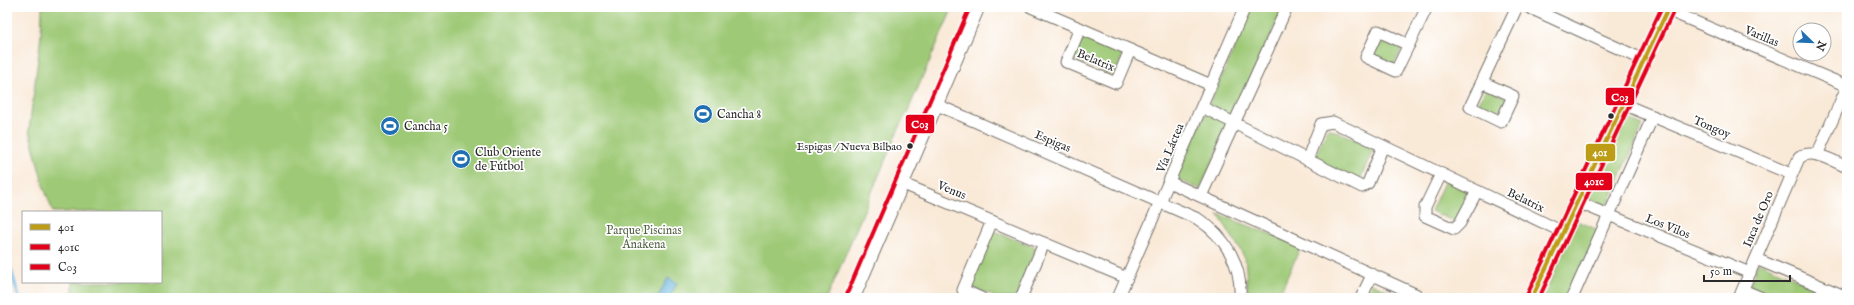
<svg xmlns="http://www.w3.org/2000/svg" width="1854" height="305" font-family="'IM FELL English',serif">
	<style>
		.green { fill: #9ec976; stroke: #647a50 }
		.water { fill: #65b3df; stroke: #486f85 }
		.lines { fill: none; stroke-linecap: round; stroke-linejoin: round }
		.stream { stroke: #65b3df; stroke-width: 3.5 }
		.street-casing { stroke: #736e67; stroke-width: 13 }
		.secondary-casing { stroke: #736e67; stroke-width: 17 }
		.street { stroke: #fff; stroke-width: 11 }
		.secondary { stroke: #fff; stroke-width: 15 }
		.bus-1-casing { stroke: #fff; stroke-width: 7 }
		.bus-2-casing { stroke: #fff; stroke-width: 7 }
		.bus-3-casing { stroke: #fff; stroke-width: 7 }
		.bus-1 { stroke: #bd9c16; stroke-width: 4 }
		.bus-2 { stroke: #e2001a; stroke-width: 4 }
		.bus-3 { stroke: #e2001a; stroke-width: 4 }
		.bus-dot { fill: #2b2b2b; stroke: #fff; stroke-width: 1.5 }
		.labels { text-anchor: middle; stroke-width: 3.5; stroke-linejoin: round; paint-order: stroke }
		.bus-label { font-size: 11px; fill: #2b2b2b; stroke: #fff; text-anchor: end }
		.street-label { font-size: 12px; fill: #2b2b2b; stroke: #fff }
		.poi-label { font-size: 12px; fill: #2b2b2b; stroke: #fff; text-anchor: start }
		.park-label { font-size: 12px; fill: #536245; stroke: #fff }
		.line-badge { stroke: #fff; stroke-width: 1.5 }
		.badge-label { font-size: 11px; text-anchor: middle; font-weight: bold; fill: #fff }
	</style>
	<rect width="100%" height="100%" fill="#fff"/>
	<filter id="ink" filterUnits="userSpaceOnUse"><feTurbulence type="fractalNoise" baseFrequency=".025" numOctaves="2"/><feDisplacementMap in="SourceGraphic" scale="8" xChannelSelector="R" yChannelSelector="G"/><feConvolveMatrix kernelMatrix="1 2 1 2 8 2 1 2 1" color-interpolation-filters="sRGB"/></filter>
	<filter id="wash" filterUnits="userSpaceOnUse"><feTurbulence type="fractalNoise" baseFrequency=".012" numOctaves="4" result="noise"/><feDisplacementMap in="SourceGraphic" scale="16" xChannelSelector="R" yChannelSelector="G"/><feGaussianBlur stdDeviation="0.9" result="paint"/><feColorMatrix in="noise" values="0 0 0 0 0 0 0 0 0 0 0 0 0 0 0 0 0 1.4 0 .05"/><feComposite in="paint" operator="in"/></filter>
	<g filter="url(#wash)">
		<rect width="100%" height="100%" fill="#f9e9d7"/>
		<g class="green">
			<polygon points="42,7 953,7 907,113 902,121 827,298 73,298 73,282 161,282 161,212 53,212 44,188 29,130 41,35"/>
			<polygon points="1253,7 1284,7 1200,189 1176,179"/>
			<polygon points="1083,36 1124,52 1114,76 1073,59"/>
			<polygon points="1381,39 1402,48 1394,65 1373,55"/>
			<polygon points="1486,88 1507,98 1499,114 1478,105"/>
			<polygon points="1622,116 1643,125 1607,207 1586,198"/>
			<polygon points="1328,128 1374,147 1360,180 1314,160"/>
			<polygon points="1445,180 1471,193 1457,223 1431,211"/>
			<polygon points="1218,214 1301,246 1278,298 1247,298 1248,293 1245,258"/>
			<polygon points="1577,221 1598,230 1568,298 1543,298"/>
			<polygon points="991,230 1036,248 1016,298 998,298 969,286"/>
			<polygon points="1758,262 1839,298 1777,298 1750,286"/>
			<polygon points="1372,283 1404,298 1365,298"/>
		</g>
		<polygon class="water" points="668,278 677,283 669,298 657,298"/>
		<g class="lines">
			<g class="stream">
				<polyline points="7,28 9,30 7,43"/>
				<polyline points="7,256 19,298"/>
			</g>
		</g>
	</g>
	<g filter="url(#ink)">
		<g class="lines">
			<g class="street-casing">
				<g id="street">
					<polyline points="1031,7 1211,85"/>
					<polyline points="1528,7 1644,60"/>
					<polyline points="1667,10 1847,86"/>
					<polyline points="1080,28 1066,62 1116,83 1130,50"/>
					<polyline points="1409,45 1378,31 1366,57 1396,71 1427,7"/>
					<polyline points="1482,82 1513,96 1501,122 1470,107 1517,7"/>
					<path d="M935,104L1198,219C1226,237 1242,265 1240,298"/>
					<polyline points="1623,104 1791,174"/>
					<polyline points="1202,107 1362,187 1368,183 1383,146"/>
					<polyline points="1817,155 1847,87"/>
					<polyline points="1307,160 1321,124 1333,122 1563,232"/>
					<polyline points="1441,174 1425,207 1425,216 1454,229 1460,223 1477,191"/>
					<polyline points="1169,182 1417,295 1418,298"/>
					<polyline points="901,183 1127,278"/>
					<polyline points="1201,196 1287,7"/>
					<polyline points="1577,202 1750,273"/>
					<polyline points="1756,259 1847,297"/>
					<polyline points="1743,290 1762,298"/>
					<polyline points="981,298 963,290 992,221"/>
					<polyline points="1021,298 1044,243"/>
					<polyline points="1118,298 1245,7"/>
					<polyline points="1361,298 1372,275"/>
					<polyline points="1572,298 1653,116"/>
					<path d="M1739,298L1799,158C1812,147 1834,162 1847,167"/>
				</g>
			</g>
			<g class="secondary-casing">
				<g id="secondary">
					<polyline points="852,298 977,7"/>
					<polyline points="1532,298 1669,7"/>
				</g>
			</g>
			<use href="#street" class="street"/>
			<use href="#secondary" class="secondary"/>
			<g class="bus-1-casing">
				<polyline id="bus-1" points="1532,298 1669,7"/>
			</g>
			<g class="bus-2-casing">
				<polyline id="bus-2" points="1539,298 1674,10"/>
			</g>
			<g class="bus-3-casing">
				<g id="bus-3">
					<polyline points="1527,295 1662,7"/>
					<polyline points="846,296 970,7"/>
				</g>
			</g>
			<use href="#bus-1" class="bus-1"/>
			<use href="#bus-2" class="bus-2"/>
			<use href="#bus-3" class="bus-3"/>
		</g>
	</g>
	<defs>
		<g id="stadium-disc" transform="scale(1)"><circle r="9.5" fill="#1f6fb2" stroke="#fff"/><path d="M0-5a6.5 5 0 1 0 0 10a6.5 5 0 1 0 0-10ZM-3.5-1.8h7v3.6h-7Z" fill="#fff"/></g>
	</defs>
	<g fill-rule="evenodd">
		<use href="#stadium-disc" x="703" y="114"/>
		<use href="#stadium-disc" x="390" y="126"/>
		<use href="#stadium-disc" x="461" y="159"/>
	</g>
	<g class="bus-dot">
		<circle cx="1611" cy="116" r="3.5"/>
		<circle cx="910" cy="146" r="3.5"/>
	</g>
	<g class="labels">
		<g class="bus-label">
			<text x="902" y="150">Espigas / Nueva Bilbao</text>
		</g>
		<g class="street-label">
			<text transform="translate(1762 36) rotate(23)" y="4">Varillas</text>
			<text transform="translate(1096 60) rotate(23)" y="4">Belatrix</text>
			<text transform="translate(1712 127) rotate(23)" y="4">Tongoy</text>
			<text transform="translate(1053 141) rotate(23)" y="4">Espigas</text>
			<text transform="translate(1170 148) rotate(-67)" y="4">Vía Láctea</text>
			<text transform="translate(952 190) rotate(23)" y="4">Venus</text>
			<text transform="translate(1526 200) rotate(26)" y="4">Belatrix</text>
			<text transform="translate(1758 219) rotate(-67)" y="4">Inca de Oro</text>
			<text transform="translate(1668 226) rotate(22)" y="4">Los Vilos</text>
		</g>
		<g class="poi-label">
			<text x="717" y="118">Cancha 8</text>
			<text x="404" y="130">Cancha 5</text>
			<text x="475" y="156">Club Oriente<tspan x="475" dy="14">de Fútbol</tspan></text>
		</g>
		<g class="park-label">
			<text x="644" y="234">Parque Piscinas<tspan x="644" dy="14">Anakena</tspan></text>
		</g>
	</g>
	<g class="line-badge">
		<rect x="1605" y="87" width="30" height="19" rx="4" fill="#e2001a"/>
		<rect x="905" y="114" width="30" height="20" rx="4" fill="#e2001a"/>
		<rect x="1585" y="143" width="31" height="19" rx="4" fill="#bd9c16"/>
		<rect x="1575" y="172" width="38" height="19" rx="4" fill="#e2001a"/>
	</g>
	<g class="badge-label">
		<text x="1620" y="101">C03</text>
		<text x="920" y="128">C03</text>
		<text x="1600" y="156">401</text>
		<text x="1594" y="185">401c</text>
	</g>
	<rect width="1854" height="305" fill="none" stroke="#fff" stroke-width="24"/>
	<rect x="22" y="211" width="140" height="72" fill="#ffffff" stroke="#aaaaaa"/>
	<rect x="30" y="224" width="20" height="6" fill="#bd9c16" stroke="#aaaaaa"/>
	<text x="58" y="231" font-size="12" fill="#2b2b2b">401</text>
	<rect x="30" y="244" width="20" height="6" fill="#e2001a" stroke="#aaaaaa"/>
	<text x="58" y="251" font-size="12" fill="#2b2b2b">401c</text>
	<rect x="30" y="264" width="20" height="6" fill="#e2001a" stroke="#aaaaaa"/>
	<text x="58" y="271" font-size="12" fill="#2b2b2b">C03</text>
	<g transform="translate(1812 42) rotate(113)"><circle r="19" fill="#ffffff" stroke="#aaaaaa"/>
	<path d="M0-3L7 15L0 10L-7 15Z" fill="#1f6fb2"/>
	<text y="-6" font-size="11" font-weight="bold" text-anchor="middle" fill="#2b2b2b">N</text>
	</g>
	<path d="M1704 275v6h86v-6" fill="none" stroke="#2b2b2b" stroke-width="2"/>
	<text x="1710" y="275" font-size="12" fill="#2b2b2b" stroke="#ffffff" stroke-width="3" paint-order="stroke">50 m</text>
</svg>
